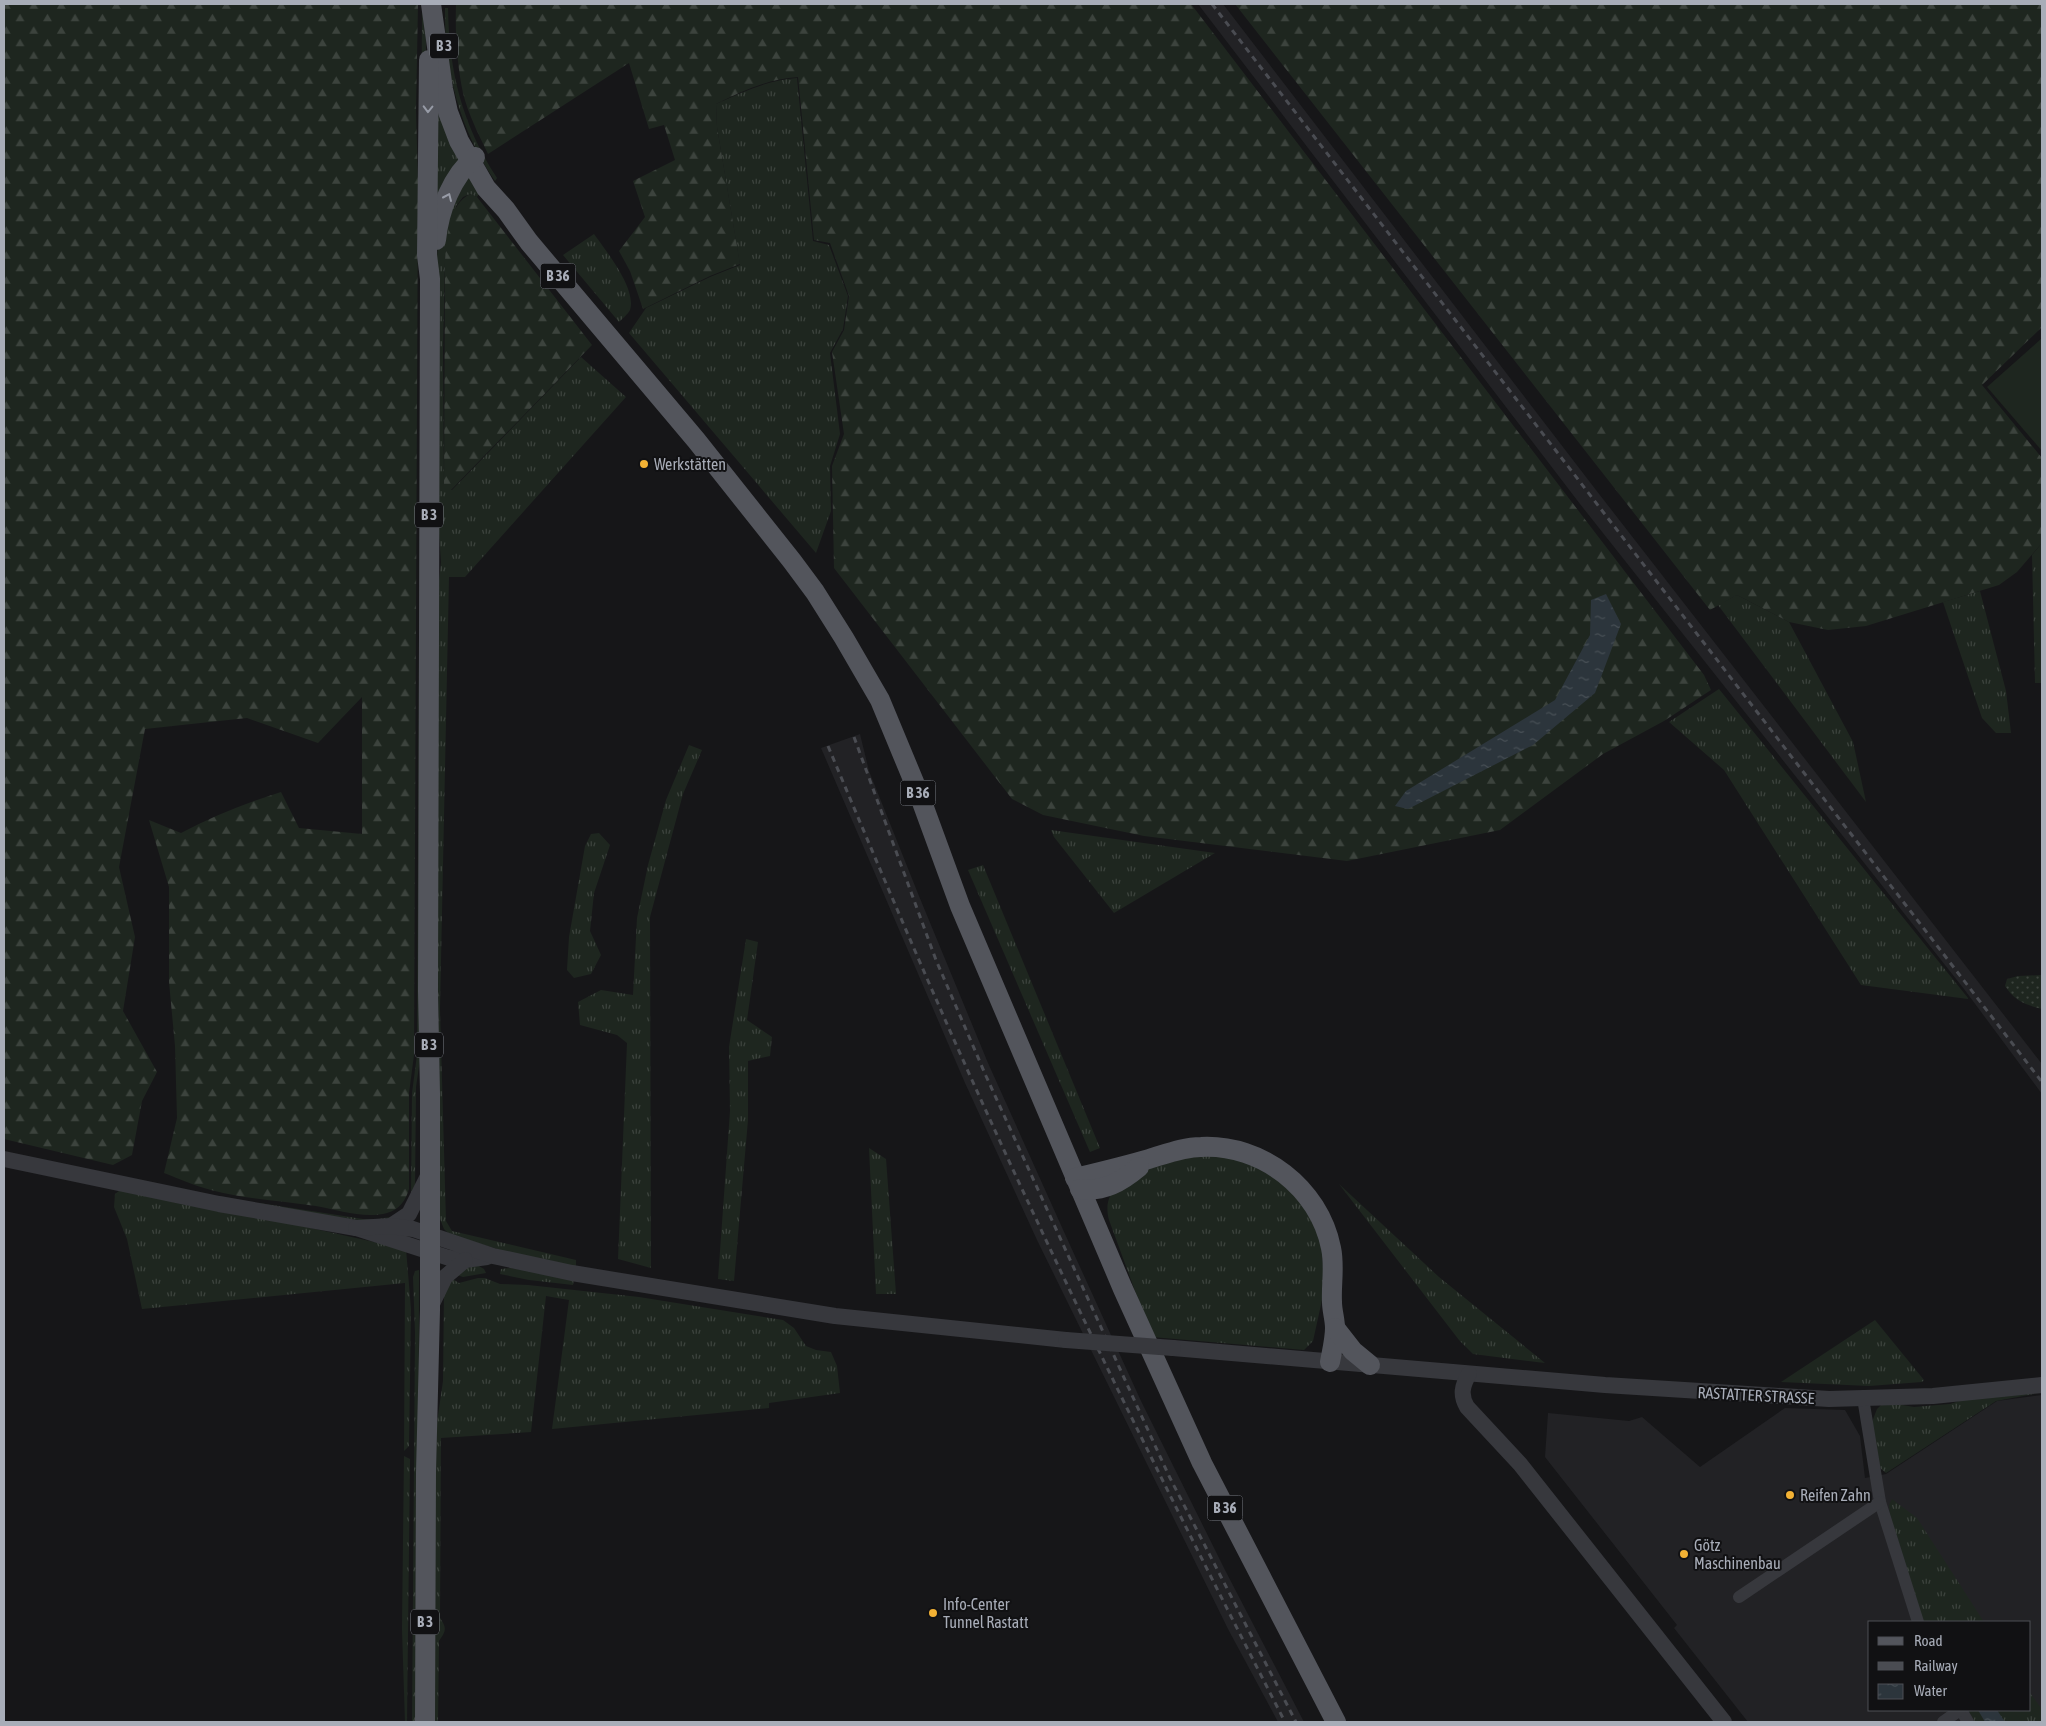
<svg xmlns="http://www.w3.org/2000/svg" width="2046" height="1726" font-family="'Asap Condensed',sans-serif">
	<style>
		.built { fill: #222225; fill-rule: evenodd }
		.grass { fill: url(#grass-tufts) }
		.forest { fill: url(#forest-firs) }
		.garden { fill: url(#garden-dots) }
		.pitch { fill: #1e261f }
		.water { fill: url(#water-ripples) }
		.lines { fill: none; stroke-linecap: round; stroke-linejoin: round }
		.minor { stroke: #37383d; stroke-width: 12 }
		.tertiary { stroke: #37383d; stroke-width: 16 }
		.primary { stroke: #53555c; stroke-width: 20 }
		.rail { stroke: #4a4c52; stroke-width: 3; stroke-dasharray: 6 5; stroke-linecap: butt }
		.tertiary-bridge { stroke: #37383d; stroke-width: 16 }
		.oneway { stroke: #979ba6 }
		.poi-dot { fill: #f2b134; stroke: #111113; stroke-width: 2 }
		.labels { text-anchor: middle; stroke-width: 4; stroke-linejoin: round; paint-order: stroke }
		.shield { fill: #111113; stroke: #7b7e86; stroke-width: 1 }
		.shield-label { font-size: 15px; font-weight: bold; fill: #a8adb8 }
		.poi-label { font-size: 16px; fill: #a8adb8; stroke: #111113; text-anchor: start }
		.street-label { font-size: 16px; fill: #a8adb8; stroke: #111113 }
	</style>
	<defs>
		<pattern id="grass-tufts" width="24" height="20" patternUnits="userSpaceOnUse" patternTransform="scale(1.25)"><rect width="24" height="20" fill="#1e261f"/><path d="M3 7l-1-3M5 7V3M7 7l1-3M15 17l-1-3M17 17v-4M19 17l1-3" fill="none" stroke="#3c433d"/></pattern>
		<pattern id="forest-firs" width="22" height="20" patternUnits="userSpaceOnUse" patternTransform="scale(1.25)"><rect width="22" height="20" fill="#1e261f"/><path d="M5 1l3.5 6h-7zM16 11l3.5 6h-7z" fill="#3c433d"/></pattern>
		<pattern id="garden-dots" width="8" height="8" patternUnits="userSpaceOnUse" patternTransform="scale(1.25)"><rect width="8" height="8" fill="#1e261f"/><path d="M2 2h.1M6 6h.1" fill="none" stroke="#3c433d" stroke-width="1.8" stroke-linecap="round"/></pattern>
		<pattern id="water-ripples" width="26" height="14" patternUnits="userSpaceOnUse" patternTransform="scale(1.25)"><rect width="26" height="14" fill="#2c353c"/><path d="M2 4q2-2 4 0t4 0M15 11q2-2 4 0t4 0" fill="none" stroke="#485056"/></pattern>
	</defs>
	<rect width="100%" height="100%" fill="#161618"/>
	<g class="built">
		<polygon points="1198,4 1223,4 1596,490 2042,1064 2042,1094 1964,989 1580,504"/>
		<polygon points="860,734 869,771 919,896 988,1063 1065,1234 1141,1401 1225,1570 1304,1722 1278,1722 1228,1629 1037,1240 965,1083 821,748"/>
		<path d="M2042,1395V1722H1748L1674,1628L1677,1625L1545,1457L1548,1413L1629,1421L1642,1417L1700,1467L1785,1408L1845,1410L1860,1436L1865,1478L1886,1474L1997,1401ZM1870,1622H2030V1710H1870Z"/>
	</g>
	<g class="grass">
		<polygon points="422,7 425,7 426,40 420,1059 416,1087 415,1189 411,1197 412,1093 417,1055"/>
		<path d="M445,8H448C449,72 462,124 497,178L495,181C460,130 444,71 445,8Z"/>
		<path d="M797,78L813,241L829,245L848,296L843,329L830,353L840,434L830,466L831,511L816,553L629,333L646,308L710,277L740,265L717,127L716,104C742,92 768,80 797,78Z"/>
		<polygon points="431,91 459,159 438,208"/>
		<polygon points="468,176 481,191 477,197 470,194 463,197 456,206 445,260 443,351 444,490 452,490 581,357 626,397 465,577 449,577 440,1009 446,1221 452,1231 576,1260 576,1268 501,1250 450,1235 444,1229 440,1219 435,618 441,562 436,491 437,255 440,231"/>
		<path d="M594,234C606,251 637,289 630,310C628,314 622,319 619,322L563,255Z"/>
		<polygon points="2042,543 2042,683 2035,683 2032,555"/>
		<polygon points="1980,591 2006,691 2011,733 1996,733 1982,718 1943,602"/>
		<polygon points="1737,595 1789,622 1853,742 1866,802 1718,605"/>
		<polygon points="1719,689 1968,998 1968,999 1861,985 1724,770 1669,722"/>
		<polygon points="689,745 702,750 683,794 650,917 651,1268 618,1259 627,1043 617,1035 580,1025 578,1002 601,990 633,995 637,918 648,865 666,800"/>
		<polygon points="1051,830 1215,853 1114,913 1054,837"/>
		<polygon points="599,833 610,845 594,893 590,931 601,955 591,974 574,978 567,970 569,937 585,846 591,834"/>
		<polygon points="983,865 1100,1148 1090,1152 968,870"/>
		<polygon points="746,939 758,942 747,1020 772,1037 770,1056 748,1061 748,1120 734,1281 718,1279 730,1111 729,1047"/>
		<polygon points="869,1148 886,1159 896,1294 876,1294"/>
		<path d="M1214,1151L1275,1174L1307,1207L1322,1245L1324,1291L1313,1341L1304,1350L1152,1337L1109,1220C1095,1169 1180,1160 1214,1151Z"/>
		<polygon points="1339,1184 1439,1277 1545,1363 1473,1354 1459,1340"/>
		<polygon points="124,1187 406,1249 411,1309 409,1446 404,1451 405,1283 142,1309 127,1239 114,1207 115,1194"/>
		<polygon points="260,1203 363,1219 379,1219 400,1215 372,1222 260,1206"/>
		<polygon points="477,1265 484,1269 486,1273 463,1277 457,1275 459,1270"/>
		<polygon points="511,1268 574,1278 573,1285 529,1280 500,1274 501,1269"/>
		<polygon points="419,1270 418,1722 412,1722 415,1333 413,1277 415,1271"/>
		<path d="M451,1278L459,1283L478,1278H485L500,1284L528,1285L639,1297L783,1320L794,1328L806,1346L816,1350L831,1352L837,1366L840,1393L769,1403V1408L552,1429L569,1300L546,1296L531,1432L441,1438L440,1618C447,1628 446,1631 439,1641L438,1722H432L436,1429L443,1381L444,1292Z"/>
		<polygon points="1875,1320 1924,1380 1922,1382 1869,1386 1781,1382"/>
		<polygon points="2034,1390 2034,1394 1996,1401 1886,1473 1880,1468 1872,1422 1877,1409 1882,1404 1891,1403 1914,1407 1950,1404 1968,1398"/>
		<polygon points="404,1456 410,1459 407,1722 405,1722 402,1629"/>
		<polygon points="1892,1499 1917,1518 1984,1622 1923,1622 1890,1516 1889,1505"/>
		<polygon points="2030,1693 2042,1709 2042,1722 1975,1722 1968,1710 2030,1710"/>
	</g>
	<g class="forest">
		<path d="M4,4H418L416,111L418,183L414,1055L409,1093V1189C406,1200 399,1210 387,1213C364,1219 339,1210 316,1206C281,1201 245,1199 211,1190C195,1186 180,1179 164,1173L177,1118L175,1046L169,982V887L149,820L181,833C213,816 246,803 281,792L299,828L362,834V697L318,743L247,718L145,729L119,867L135,937L123,1011L157,1072L142,1101L132,1155L113,1165L4,1139Z"/>
		<path d="M456,4H1191L1704,675L1711,690L1664,721L1603,754L1500,830L1347,861L1144,836L1043,815L1012,799L834,568L832,466L844,434L832,352L844,330L849,296L830,243L814,240L798,77C768,79 742,91 716,104L717,127L740,264L710,276L643,309L630,271L619,251L645,217L633,181L675,160L664,125L649,129L629,63L488,154C479,135 468,114 463,93C457,64 455,34 456,4Z"/>
		<polygon points="1235,4 2042,4 2042,327 1982,385 2042,458 2042,543 2017,572 1999,585 1866,626 1828,630 1789,622 1737,595 1710,610"/>
		<path d="M470,194L477,197L592,345L451,490H444L445,260C447,238 448,205 470,194Z"/>
	</g>
	<path class="garden" d="M2042,975V1009C2025,1005 2014,1000 2005,986L2007,979L2018,976Z"/>
	<polygon class="pitch" points="2042,338 2042,451 1987,387"/>
	<g class="water">
		<polygon points="1606,594 1621,624 1595,693 1533,745 1408,809 1395,806 1406,791 1555,700 1590,635 1591,600"/>
		<polygon points="1978,1710 1997,1710 2005,1722 1985,1722"/>
	</g>
	<g class="lines">
		<g class="minor">
			<polyline points="1863,1398 1880,1502 1918,1622"/>
			<polyline points="1739,1597 1880,1502"/>
			<polyline points="1961,1710 1968,1722"/>
			<polyline points="1943,1722 1960,1710"/>
		</g>
		<g class="tertiary">
			<polyline points="4,1159 219,1204 356,1228 449,1258 465,1260 487,1257"/>
			<polyline points="391,1226 409,1214 429,1174"/>
			<polyline points="356,1228 391,1226 413,1229 493,1256 572,1273 835,1316 1066,1340"/>
			<polyline points="430,1308 445,1277 465,1260"/>
			<polyline points="1173,1348 1605,1385 1829,1399 1933,1396 2042,1385"/>
			<path d="M1469,1374C1462,1386 1460,1395 1467,1407L1520,1464L1724,1722"/>
		</g>
		<g class="primary">
			<polyline points="431,4 443,89 448,112 459,141 486,188 506,210 529,242 696,440 792,561 815,592 844,638 880,700 919,794 960,906 1123,1289 1202,1463 1336,1722"/>
			<path d="M436,240C439,210 452,176 475,157"/>
			<path d="M1075,1178C1100,1172 1125,1166 1149,1159C1166,1154 1183,1147 1201,1147C1262,1144 1319,1188 1331,1248C1335,1266 1331,1284 1332,1302C1332,1311 1335,1319 1335,1328C1335,1339 1332,1351 1330,1362"/>
			<path d="M1080,1189C1104,1192 1121,1182 1139,1167"/>
			<polyline points="1335,1328 1353,1351 1370,1365"/>
			<polyline points="425,1722 426,1472 430,1310 430,1093 428,991 430,279 427,255 429,60"/>
		</g>
		<g class="rail">
			<polyline points="1212,4 2042,1082"/>
			<polyline points="854,737 936,960 986,1076 1169,1476 1296,1722"/>
			<path d="M828,746C875,858 922,969 972,1080C1070,1297 1176,1510 1285,1722"/>
		</g>
		<polyline class="tertiary-bridge" points="1066,1340 1173,1348"/>
	</g>
	<defs><path id="oneway-chevron" d="M-2-3.5L2.5 0L-2 3.5" fill="none" stroke-width="1.6" stroke-linecap="round" stroke-linejoin="round" transform="scale(1.25)"/></defs>
	<g class="oneway">
		<use href="#oneway-chevron" transform="translate(428 109) rotate(91)"/>
		<use href="#oneway-chevron" transform="translate(448 197) rotate(-66)"/>
	</g>
	<g class="poi-dot">
		<circle cx="644" cy="464" r="5"/>
		<circle cx="1790" cy="1495" r="5"/>
		<circle cx="1684" cy="1554" r="5"/>
		<circle cx="933" cy="1613" r="5"/>
	</g>
	<g class="labels">
		<g class="shield">
			<rect x="430" y="33.5" width="28" height="25" rx="4"/>
			<rect x="540.5" y="263.5" width="35" height="25" rx="4"/>
			<rect x="415" y="502.5" width="28" height="25" rx="4"/>
			<rect x="900.5" y="780.5" width="35" height="25" rx="4"/>
			<rect x="415" y="1032.5" width="28" height="25" rx="4"/>
			<rect x="1207.5" y="1495.5" width="35" height="25" rx="4"/>
			<rect x="411" y="1609.5" width="28" height="25" rx="4"/>
		</g>
		<g class="shield-label">
			<text x="444" y="51">B 3</text>
			<text x="558" y="281">B 36</text>
			<text x="429" y="520">B 3</text>
			<text x="918" y="798">B 36</text>
			<text x="429" y="1050">B 3</text>
			<text x="1225" y="1513">B 36</text>
			<text x="425" y="1627">B 3</text>
		</g>
		<g class="poi-label">
			<text x="654" y="470">Werkstätten</text>
			<text x="1800" y="1501">Reifen Zahn</text>
			<text x="1694" y="1551">Götz<tspan x="1694" dy="18">Maschinenbau</tspan></text>
			<text x="943" y="1610">Info-Center<tspan x="943" dy="18">Tunnel Rastatt</tspan></text>
		</g>
		<g class="street-label">
			<text transform="translate(1756 1395) rotate(3)" y="6">RASTATTER STRASSE</text>
		</g>
	</g>
	<rect width="2046" height="1726" fill="none" stroke="#a8adb8" stroke-width="10"/>
	<rect x="1868" y="1621" width="162" height="90" fill="#111113" stroke="#4d4f55"/>
	<rect x="1878" y="1637" width="25" height="8" fill="#53555c" stroke="#4d4f55"/>
	<text x="1914" y="1646" font-size="15" fill="#a8adb8">Road</text>
	<rect x="1878" y="1662" width="25" height="8" fill="#4a4c52" stroke="#4d4f55"/>
	<text x="1914" y="1671" font-size="15" fill="#a8adb8">Railway</text>
	<rect x="1878" y="1684" width="25" height="15" fill="url(#water-ripples)" stroke="#4d4f55"/>
	<text x="1914" y="1696" font-size="15" fill="#a8adb8">Water</text>
</svg>
